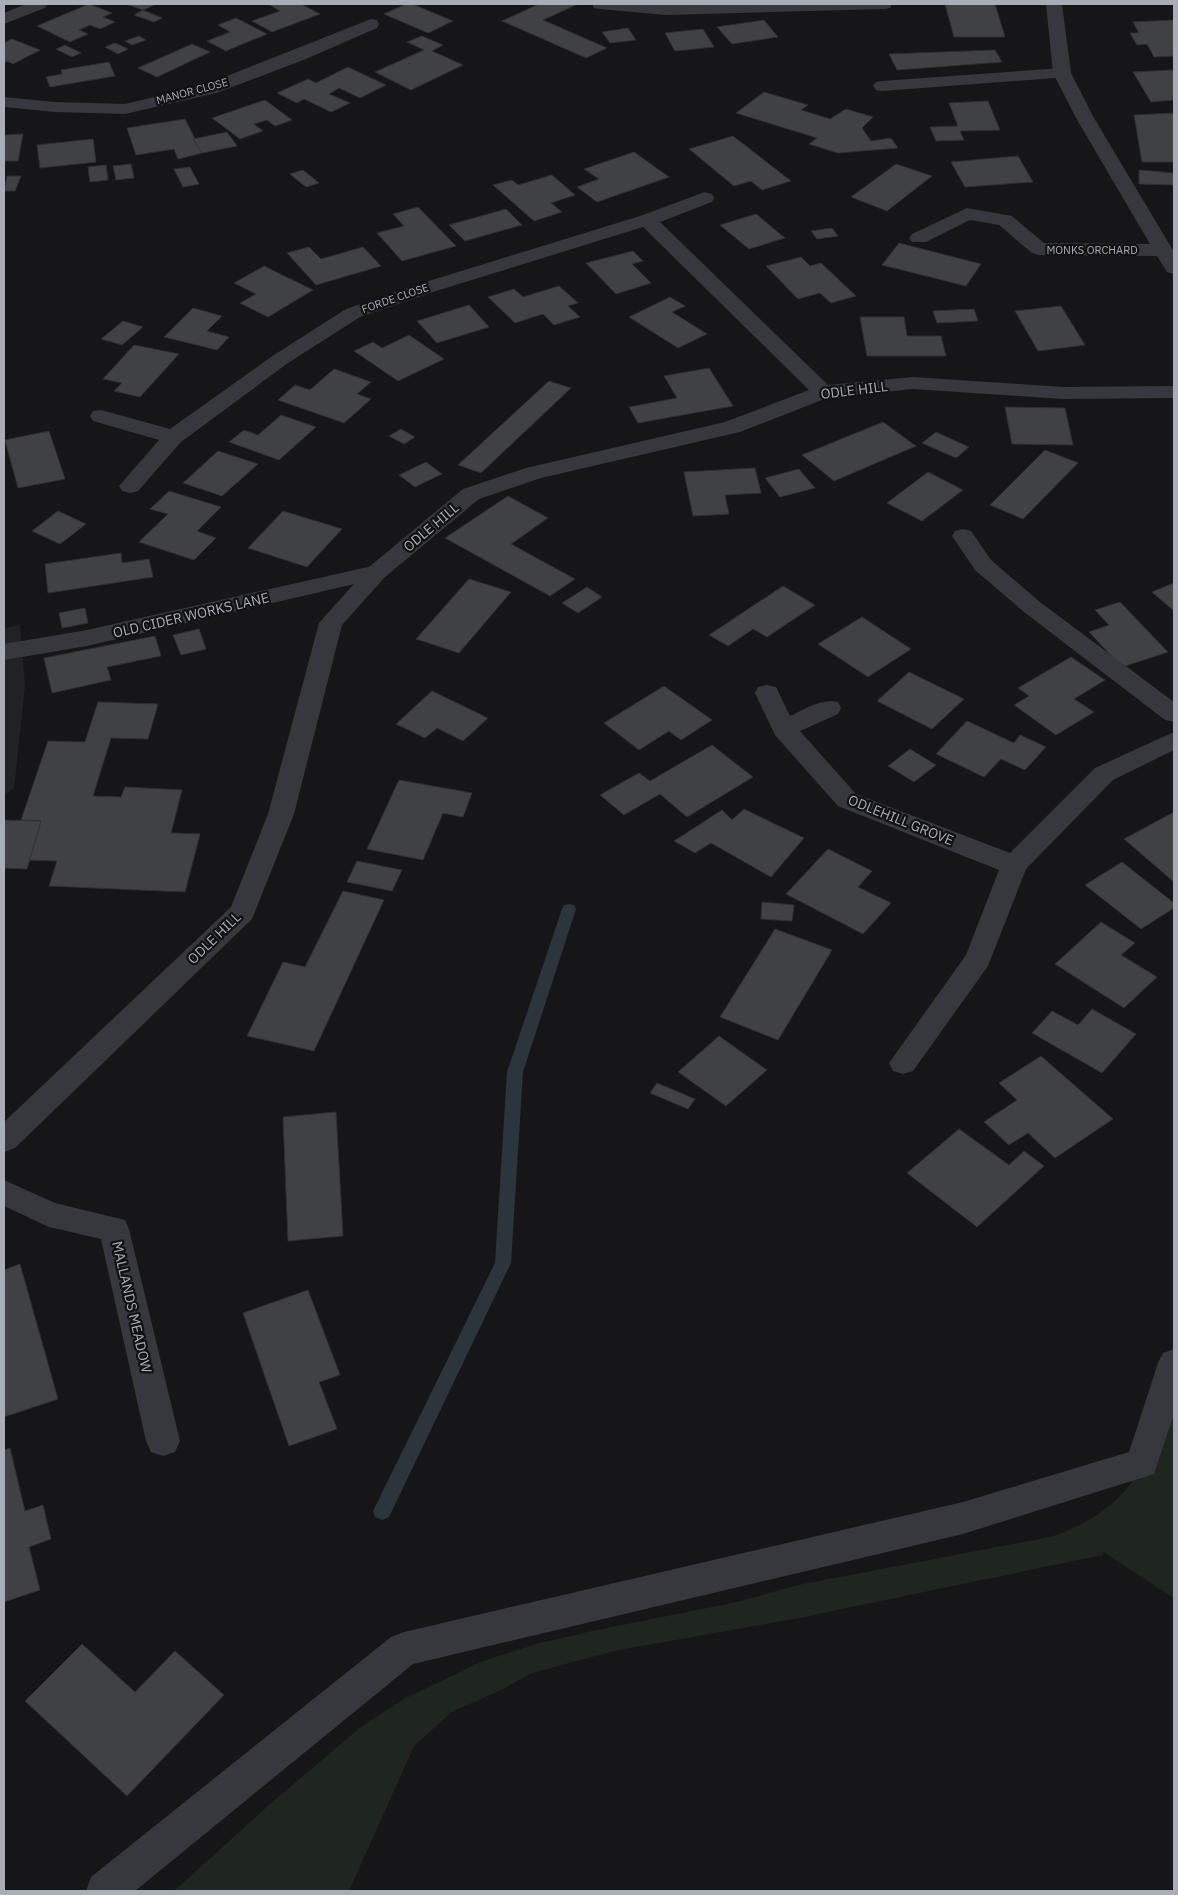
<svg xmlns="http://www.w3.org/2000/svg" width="1178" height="1895" font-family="'IBM Plex Sans',sans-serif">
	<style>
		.built { fill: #222225 }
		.green { fill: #1e261f }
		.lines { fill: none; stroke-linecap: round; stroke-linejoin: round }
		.stream { fill: #2c353c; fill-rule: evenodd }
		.building { fill: #404145; stroke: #303034 }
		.lane { fill: #37383d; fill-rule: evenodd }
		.street { fill: #37383d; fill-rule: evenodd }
		.labels { text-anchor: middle; stroke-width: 4.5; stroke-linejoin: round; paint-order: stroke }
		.far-street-label { font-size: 11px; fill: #a8adb8; stroke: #111113 }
		.street-label { font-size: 14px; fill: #a8adb8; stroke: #111113 }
	</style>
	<rect width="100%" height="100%" fill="#161618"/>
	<polygon class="built" points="20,625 25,685 14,789 4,794 4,628"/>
	<path class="green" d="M1174,1392V1598L1103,1552L1102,1555L799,1618L614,1651L532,1673L503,1689L452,1712L414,1746L349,1891H174L270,1804L362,1726L404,1699L480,1662L536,1644L592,1631L737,1602L798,1585L1050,1537C1082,1528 1118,1505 1136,1476C1151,1452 1162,1418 1174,1392Z"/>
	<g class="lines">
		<polygon class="stream" points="569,904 574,905 576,909 523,1072 511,1263 389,1517 382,1520 375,1517 373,1511 495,1263 507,1072 562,909 564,905"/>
	</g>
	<g class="building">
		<polygon points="89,4 112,13 103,17 115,22 100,29 90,25 79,30 88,34 70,42 37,26"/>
		<polygon points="126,4 156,4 143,10"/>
		<polygon points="275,4 301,4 320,14 272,32 252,21 280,11 270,5"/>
		<polygon points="406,4 412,4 453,21 428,33 384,14"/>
		<polygon points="539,4 578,4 543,20 607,48 586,58 502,21"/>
		<polygon points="945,4 995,4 1005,37 954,37"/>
		<polygon points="143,10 162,18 154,22 134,15"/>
		<polygon points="236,18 267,34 226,51 207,41 230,32 218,25"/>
		<polygon points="764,20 778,37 732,44 717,27"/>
		<polygon points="1174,20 1174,56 1154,57 1147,44 1137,45 1130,33 1139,33 1133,22"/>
		<polygon points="628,28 636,40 610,43 602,32"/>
		<polygon points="703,29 714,47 675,51 665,33"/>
		<polygon points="139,36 146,40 132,45 125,41"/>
		<polygon points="422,36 443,45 432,51 463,65 411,90 375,72 424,50 407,42"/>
		<polygon points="12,39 40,50 13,64 7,61 4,63 4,43"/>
		<polygon points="115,43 128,49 118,54 105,47"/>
		<polygon points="192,44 210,52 157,77 138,68"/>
		<polygon points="65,45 81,53 72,57 56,49"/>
		<polygon points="995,50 1002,62 897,70 889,54"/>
		<polygon points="109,62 115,76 50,87 46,77 62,74 61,70"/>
		<polygon points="348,67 386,85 360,98 339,88 329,94 350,103 331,112 304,99 297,103 277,93 308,79 316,83"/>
		<polygon points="1172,70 1174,73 1174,100 1151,102 1133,72"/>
		<polygon points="764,92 808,105 801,110 830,119 846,109 873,117 862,128 871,141 891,138 898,148 838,153 809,144 817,138 736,113"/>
		<polygon points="265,100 292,120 275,126 267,120 254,124 263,131 240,139 212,118"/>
		<polygon points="988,101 1000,130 960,131 964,140 936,141 930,127 958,126 949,103"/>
		<polygon points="1174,113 1174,162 1142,162 1134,115"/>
		<polygon points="185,119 202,153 178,159 174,149 136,155 127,128"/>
		<polygon points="227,132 237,146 202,153 193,139"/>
		<polygon points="23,134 18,161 4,161 4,135"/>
		<polygon points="733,136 791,181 762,190 751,181 734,186 689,149"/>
		<polygon points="93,139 96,162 40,168 37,145"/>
		<polygon points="634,152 669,177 597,202 577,187 599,179 584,169"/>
		<polygon points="1018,156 1033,182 965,187 951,162"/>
		<polygon points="131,164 134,178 116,180 113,166"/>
		<polygon points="896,164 932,176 887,211 851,197"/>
		<polygon points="106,165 108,180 90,182 88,167"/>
		<polygon points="190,167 199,184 183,187 174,169"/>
		<polygon points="303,170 319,183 306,187 290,174"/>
		<polygon points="1139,170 1174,173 1174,185 1139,184"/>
		<polygon points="552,175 575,195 551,203 562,212 534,221 493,185 512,180 518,185"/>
		<polygon points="7,176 21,176 15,191 4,191"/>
		<polygon points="418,207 456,246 402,261 377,233 404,226 393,214"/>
		<polygon points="506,209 522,225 465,241 449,225"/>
		<polygon points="756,214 785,238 749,249 720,225"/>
		<polygon points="832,228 838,236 817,239 811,231"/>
		<polygon points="899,243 981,264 966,286 882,265"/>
		<polygon points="309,247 321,259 363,247 381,266 316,285 287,253"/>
		<polygon points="633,251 643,261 632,264 651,283 616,294 586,263"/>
		<polygon points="801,257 810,266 821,263 856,296 831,303 820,293 798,299 766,266"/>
		<polygon points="264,266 313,290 268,317 240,303 256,294 234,283"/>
		<polygon points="559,286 578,303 568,306 580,317 554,325 543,314 515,323 488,297 514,289 523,297"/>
		<polygon points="670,297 685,306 672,312 707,334 678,348 629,317"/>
		<polygon points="469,305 489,327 437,343 417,321"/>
		<polygon points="1061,306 1085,345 1038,351 1015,311"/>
		<polygon points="193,308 222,316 207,331 229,337 217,350 164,337"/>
		<polygon points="974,309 978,321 937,323 933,311"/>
		<polygon points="860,317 904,317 907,336 941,336 946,356 867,356"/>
		<polygon points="123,321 143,327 122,345 101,339"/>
		<polygon points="409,335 444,359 398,381 354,351 373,342 382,348"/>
		<polygon points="134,345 179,354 140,397 114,391 122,383 103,379"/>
		<polygon points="709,368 733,406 638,423 629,407 677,398 664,376"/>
		<polygon points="334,369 371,382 357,394 371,399 344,423 278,400 295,385 310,390"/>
		<polygon points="549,381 571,388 481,473 458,465"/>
		<polygon points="1005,407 1065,408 1073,445 1012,444"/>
		<polygon points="281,415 316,427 279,460 229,442 244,430 258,435"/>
		<polygon points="883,422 916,446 834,481 802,455"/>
		<polygon points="401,429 415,437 404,444 389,436"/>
		<polygon points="49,431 65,479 18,488 5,440"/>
		<polygon points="936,432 969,447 956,458 922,443"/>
		<polygon points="1045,450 1078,463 1023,519 990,505"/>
		<polygon points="218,451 258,464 222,496 183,483"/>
		<polygon points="426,462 442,474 415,487 399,475"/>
		<polygon points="755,468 761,493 725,495 729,514 693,516 684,472"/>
		<polygon points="799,469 815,488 780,497 765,478"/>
		<polygon points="928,472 963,490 922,521 887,503"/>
		<polygon points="169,491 221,507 197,531 216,538 194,560 139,542 168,514 150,509"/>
		<polygon points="508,496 548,518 511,544 575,579 550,596 445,538"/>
		<polygon points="58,511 86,524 60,544 32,531"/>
		<polygon points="283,511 342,529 307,567 248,548"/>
		<polygon points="121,553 122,563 149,559 153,577 48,593 45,564"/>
		<polygon points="469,579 511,592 459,653 416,639"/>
		<polygon points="1174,583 1174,611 1152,592"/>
		<polygon points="783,586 815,605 767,637 753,629 728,646 709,635"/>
		<polygon points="587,587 602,597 578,613 562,603"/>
		<polygon points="1120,602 1168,652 1122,667 1089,632 1109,625 1095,610"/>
		<polygon points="85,608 88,623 62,628 59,613"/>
		<polygon points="862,617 911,649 868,677 818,644"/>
		<polygon points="199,629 206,649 181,655 173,635"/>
		<polygon points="155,636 161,656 107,667 111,680 52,693 44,658"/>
		<polygon points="1071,657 1105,680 1074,699 1094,712 1056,735 1014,705 1029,696 1018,688"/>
		<polygon points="909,672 964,699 932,729 877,701"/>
		<polygon points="664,686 712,720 681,740 669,731 639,750 604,723"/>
		<polygon points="432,691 488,718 463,741 437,728 425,738 396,724"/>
		<polygon points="98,702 158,704 148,739 111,738 93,796 121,797 125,787 182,790 171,833 200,834 185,892 49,886 57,861 28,860 41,821 21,820 48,741 85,742"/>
		<polygon points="967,721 1014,743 1020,735 1046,747 1025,770 1001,759 984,777 936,754"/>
		<polygon points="712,745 753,777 687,817 660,794 624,815 600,795 639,773 650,781"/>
		<polygon points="910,749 936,765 914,782 888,766"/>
		<polygon points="399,780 472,793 463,817 443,813 423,860 367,849"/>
		<polygon points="744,809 804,838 771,877 711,843 695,853 674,841 722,810 732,820"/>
		<polygon points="1174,812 1174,882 1124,839"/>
		<polygon points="4,820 41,821 27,869 5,868 4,873"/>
		<polygon points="828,849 872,871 858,887 891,903 863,934 786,894"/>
		<polygon points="357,861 402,870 392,891 347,882"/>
		<polygon points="1122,862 1174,903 1174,908 1141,929 1085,885"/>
		<polygon points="343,891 384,900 314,1051 247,1036 283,962 305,967"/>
		<polygon points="762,902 794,905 792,921 761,919"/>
		<polygon points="1101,922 1135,943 1121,955 1157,977 1124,1008 1055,964"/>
		<polygon points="775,929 832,950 778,1040 720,1017"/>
		<polygon points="1092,1009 1136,1034 1102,1073 1032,1033 1052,1011 1078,1025"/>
		<polygon points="719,1036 767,1070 726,1106 678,1072"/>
		<polygon points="1041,1056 1113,1119 1055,1158 1028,1133 1009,1145 984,1122 1017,1100 999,1083"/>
		<polygon points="657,1083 695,1099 688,1109 650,1093"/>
		<polygon points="336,1112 343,1236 288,1241 283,1117"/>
		<polygon points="959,1129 1009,1165 1024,1151 1044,1166 977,1227 907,1173"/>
		<polygon points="20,1264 58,1399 4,1417 4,1270"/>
		<polygon points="308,1290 340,1375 319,1382 337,1429 289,1446 243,1313"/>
		<polygon points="10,1448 25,1511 43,1505 51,1539 29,1547 40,1590 4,1602 4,1450"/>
		<polygon points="82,1644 135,1692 175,1651 224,1695 127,1796 25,1701"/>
	</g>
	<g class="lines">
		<g class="lane">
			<polygon points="1062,68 1068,69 1071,73 1068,77 882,91 876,90 873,86 876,82 882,81"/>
			<polygon points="963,529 971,531 991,560 1040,602 1174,702 1174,722 1165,720 1024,612 975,570 952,536 955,531"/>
			<polygon points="377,565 385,567 389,572 385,577 87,646 4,660 4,644 87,630"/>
			<polygon points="1174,1349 1174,1414 1154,1474 963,1534 413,1664 135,1891 86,1891 91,1877 391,1637 404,1632 963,1502 1129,1452 1158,1363 1163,1353"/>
		</g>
		<g class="street">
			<polygon points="26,4 47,4 45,8 4,24 4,13"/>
			<polygon points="592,4 892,4 890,8 884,9 666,15 600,9 594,8"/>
			<polygon points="1046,4 1062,4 1071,73 1094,118 1174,252 1174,274 1167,272 1157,256 1039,255 1032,253 999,225 970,220 926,242 912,242 909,238 912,234 967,208 1012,216 1044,243 1150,244 1076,118 1053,73"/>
			<polygon points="371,19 377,20 379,24 377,28 306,59 216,93 125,114 55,112 4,107 4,97 55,102 125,104 204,85"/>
			<polygon points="705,192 712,194 714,198 712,202 660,222 828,385 913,377 1063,387 1174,386 1174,398 1063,399 913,389 827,398 740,432 541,478 479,499 385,577 342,625 294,814 252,919 15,1148 4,1152 4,1122 231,907 268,814 319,623 369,567 463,489 526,468 725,422 809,390 643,227 433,292 360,317 288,363 181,442 138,491 130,493 122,491 119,486 159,440 93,421 90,416 93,411 101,410 170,429 274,355 346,309 419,284 640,216"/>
			<path d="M767,685L776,687L790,716C805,709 821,698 838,702L841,708L838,714L800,731L856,794L1010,853L1095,768L1174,732V750L1113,780L1026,869L988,966L913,1071L903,1074L893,1071L889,1063L966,955L999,870L838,806L775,735L755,693L758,687Z"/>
			<polygon points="4,1180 55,1203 125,1220 129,1229 180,1441 175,1452 163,1456 151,1452 146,1441 101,1239 49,1227 4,1206"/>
		</g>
	</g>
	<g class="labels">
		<g class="far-street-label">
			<text transform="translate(192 91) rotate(-15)" y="4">MANOR CLOSE</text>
			<text x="1092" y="254">MONKS ORCHARD</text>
			<text transform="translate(395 298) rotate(-19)" y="4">FORDE CLOSE</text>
		</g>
		<g class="street-label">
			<text transform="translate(854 390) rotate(-7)" y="5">ODLE HILL</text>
			<text transform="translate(431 527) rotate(-40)" y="5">ODLE HILL</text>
			<text transform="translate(191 615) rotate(-13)" y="5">OLD CIDER WORKS LANE</text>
			<text transform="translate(901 820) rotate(22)" y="5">ODLEHILL GROVE</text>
			<text transform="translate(214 938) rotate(-44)" y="5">ODLE HILL</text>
			<text transform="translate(132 1307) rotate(77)" y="5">MALLANDS MEADOW</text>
		</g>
	</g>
	<rect width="1178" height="1895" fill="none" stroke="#a8adb8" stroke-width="10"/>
</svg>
